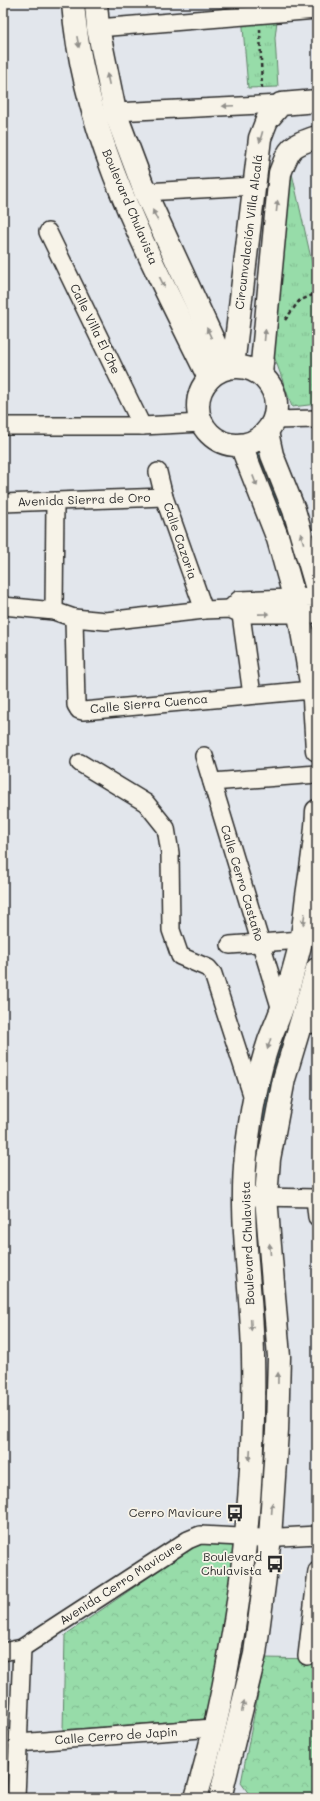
<svg xmlns="http://www.w3.org/2000/svg" width="320" height="1801" font-family="Mali,sans-serif">
	<style>
		.grass { fill: url(#grass-tufts); stroke: #61846a }
		.park { fill: url(#park-crowns); stroke: #61846a }
		.lines { fill: none; stroke-linecap: round; stroke-linejoin: round }
		.stream { stroke: #608c9a; stroke-width: 4 }
		.street-casing { stroke: #2b2b2b; stroke-width: 20 }
		.secondary-casing { stroke: #2b2b2b; stroke-width: 25 }
		.path { stroke: #2b2b2b; stroke-width: 2.5; stroke-dasharray: 4 3; stroke-linecap: butt }
		.street { stroke: #f7f3e8; stroke-width: 17 }
		.secondary { stroke: #f7f3e8; stroke-width: 22 }
		.oneway { fill: #918f8a }
		.labels { text-anchor: middle; stroke-width: 3.5; stroke-linejoin: round; paint-order: stroke }
		.street-label { font-size: 12px; fill: #2b2b2b; stroke: #f7f3e8 }
		.poi-label { font-size: 12px; fill: #2b2b2b; stroke: #f7f3e8; text-anchor: end }
	</style>
	<defs>
		<pattern id="grass-tufts" width="24" height="20" patternUnits="userSpaceOnUse"><rect width="24" height="20" fill="#97dca9"/><path d="M3 7l-1-3M5 7V3M7 7l1-3M15 17l-1-3M17 17v-4M19 17l1-3" fill="none" stroke="#82bd92"/></pattern>
		<pattern id="park-crowns" width="20" height="18" patternUnits="userSpaceOnUse"><rect width="20" height="18" fill="#97dca9"/><path d="M2 6a3 3 0 1 1 6 0M12 15a3 3 0 1 1 6 0" fill="none" stroke="#82bd92"/></pattern>
	</defs>
	<rect width="100%" height="100%" fill="#e2e6ec"/>
	<filter id="ink" filterUnits="userSpaceOnUse"><feTurbulence type="fractalNoise" baseFrequency=".025" numOctaves="2"/><feDisplacementMap in="SourceGraphic" scale="8" xChannelSelector="R" yChannelSelector="G"/><feConvolveMatrix kernelMatrix="1 2 1 2 8 2 1 2 1" color-interpolation-filters="sRGB"/></filter>
	<g filter="url(#ink)">
		<g class="grass">
			<polygon points="241,3 279,3 275,38 278,87 248,88"/>
			<polygon points="289,160 315,276 317,276 317,404 292,407 273,353"/>
		</g>
		<g class="park">
			<polygon points="202,1544 235,1544 222,1643 206,1719 63,1730 65,1635 191,1548"/>
			<polygon points="265,1658 317,1659 317,1798 252,1798 241,1783"/>
		</g>
		<g class="lines">
			<g class="stream">
				<polyline points="258,453 270,479 304,582"/>
				<polyline points="315,632 317,648"/>
				<polyline points="314,926 317,911"/>
				<polyline points="262,1119 272,1075 289,1020"/>
			</g>
			<g class="street-casing">
				<g id="street">
					<polyline points="98,28 317,10"/>
					<polyline points="115,112 281,104"/>
					<polyline points="145,192 255,186"/>
					<polyline points="48,232 142,426"/>
					<polyline points="274,420 317,419"/>
					<polyline points="3,426 142,426 202,423"/>
					<polyline points="158,472 164,497 204,610"/>
					<polyline points="3,503 164,497"/>
					<polyline points="239,600 252,695"/>
					<polyline points="3,606 54,611 74,618 106,621 204,610 230,609 241,614 317,614"/>
					<polyline points="231,608 239,600 317,597"/>
					<polyline points="54,611 55,502"/>
					<polyline points="74,618 76,705 79,710 83,711 311,690"/>
					<polyline points="204,756 281,1010"/>
					<polyline points="80,763 146,803 166,828 170,853 171,930 180,956 208,968 213,974 254,1101"/>
					<polyline points="212,782 317,774"/>
					<polyline points="230,945 301,940"/>
					<polyline points="301,1025 317,1024"/>
					<polyline points="255,1197 317,1198"/>
					<polyline points="315,1198 317,1217"/>
					<polyline points="3,1652 22,1648 188,1540 200,1535 262,1538 317,1535"/>
					<polyline points="307,1656 317,1571"/>
					<polyline points="18,1743 213,1728"/>
					<polyline points="16,1798 22,1648"/>
				</g>
			</g>
			<g class="secondary-casing">
				<g id="secondary">
					<path d="M73,3C83,138 151,259 209,378"/>
					<polyline points="96,3 98,28 115,112 145,192 226,368"/>
					<polyline points="233,366 260,138 267,120 281,104 317,101"/>
					<circle cx="237" cy="406" r="39"/>
					<path d="M261,374L280,173C290,147 290,146 317,137"/>
					<polyline points="267,432 272,455 294,510 317,589"/>
					<polyline points="241,445 278,539 299,614 314,700 317,750"/>
					<path d="M196,1798C237,1658 256,1501 253,1356C252,1289 239,1221 246,1155C250,1117 257,1077 269,1041C273,1030 278,1020 282,1008C289,986 296,963 301,941C304,926 305,911 307,896C311,868 316,840 317,811"/>
					<polyline points="220,1798 255,1654 270,1538 277,1431 279,1357 266,1197 269,1159 284,1079 317,969"/>
				</g>
			</g>
			<g class="path">
				<polyline points="260,29 262,90"/>
				<polyline points="285,320 299,301 317,293"/>
			</g>
			<use href="#street" class="street"/>
			<use href="#secondary" class="secondary"/>
		</g>
		<defs><path id="oneway-solid" d="M-6-.8H1V-3.2L6.5 0L1 3.2V.8H-6Z"/></defs>
		<g class="oneway">
			<use href="#oneway-solid" transform="translate(78 42) rotate(79)"/>
			<use href="#oneway-solid" transform="translate(108 79) rotate(-102)"/>
			<use href="#oneway-solid" transform="translate(228 106) rotate(177)"/>
			<use href="#oneway-solid" transform="translate(261 137) rotate(106)"/>
			<use href="#oneway-solid" transform="translate(277 206) rotate(-84)"/>
			<use href="#oneway-solid" transform="translate(155 215) rotate(-115)"/>
			<use href="#oneway-solid" transform="translate(162 282) rotate(64)"/>
			<use href="#oneway-solid" transform="translate(209 333) rotate(-115)"/>
			<use href="#oneway-solid" transform="translate(265 335) rotate(-85)"/>
			<use href="#oneway-solid" transform="translate(255 481) rotate(69)"/>
			<use href="#oneway-solid" transform="translate(302 538) rotate(-106)"/>
			<use href="#oneway-solid" transform="translate(264 614) rotate(-1)"/>
			<use href="#oneway-solid" transform="translate(304 919) rotate(98)"/>
			<use href="#oneway-solid" transform="translate(269 1044) rotate(107)"/>
			<use href="#oneway-solid" transform="translate(270 1249) rotate(-95)"/>
			<use href="#oneway-solid" transform="translate(251 1325) rotate(87)"/>
			<use href="#oneway-solid" transform="translate(278 1378) rotate(-89)"/>
			<use href="#oneway-solid" transform="translate(250 1455) rotate(93)"/>
			<use href="#oneway-solid" transform="translate(272 1508) rotate(-86)"/>
			<use href="#oneway-solid" transform="translate(243 1706) rotate(-77)"/>
		</g>
	</g>
	<defs>
		<g id="bus-bare" transform="scale(1.38)"><path d="M-5-6H5V4H4V6H2V4H-2V6H-4V4H-5ZM-3.5-4V0h7V-4ZM-3.5 1.2v1.5H-2V1.2ZM2 1.2v1.5H3.5V1.2Z" fill="#2b2b2b" stroke="#f7f3e8" stroke-width="2.5" paint-order="stroke"/></g>
	</defs>
	<g fill-rule="evenodd">
		<use href="#bus-bare" x="235" y="1513"/>
		<use href="#bus-bare" x="275" y="1564"/>
	</g>
	<g class="labels">
		<g class="street-label">
			<text transform="translate(130 207) rotate(67)" y="4">Boulevard Chulavista</text>
			<text transform="translate(249 232) rotate(-83)" y="4">Circunvalación Villa Alcalá</text>
			<text transform="translate(95 329) rotate(64)" y="4">Calle Villa El Che</text>
			<text transform="translate(84 500) rotate(-2)" y="4">Avenida Sierra de Oro</text>
			<text transform="translate(180 541) rotate(71)" y="4">Calle Cazoria</text>
			<text transform="translate(149 704) rotate(-5)" y="4">Calle Sierra Cuenca</text>
			<text transform="translate(242 883) rotate(73)" y="4">Calle Cerro Castaño</text>
			<text transform="translate(248 1243) rotate(-92)" y="4">Boulevard Chulavista</text>
			<text transform="translate(121 1583) rotate(-33)" y="4">Avenida Cerro Mavicure</text>
			<text transform="translate(116 1736) rotate(-4)" y="4">Calle Cerro de Japin</text>
		</g>
		<g class="poi-label">
			<text x="222" y="1517">Cerro Mavicure</text>
			<text x="262" y="1561">Boulevard<tspan x="262" dy="14">Chulavista</tspan></text>
		</g>
	</g>
	<rect width="320" height="1801" fill="none" stroke="#f7f3e8" stroke-width="16"/>
	<rect x="8" y="8" width="304" height="1785" fill="none" stroke="#2b2b2b" stroke-width="1.5" filter="url(#ink)"/>
</svg>
